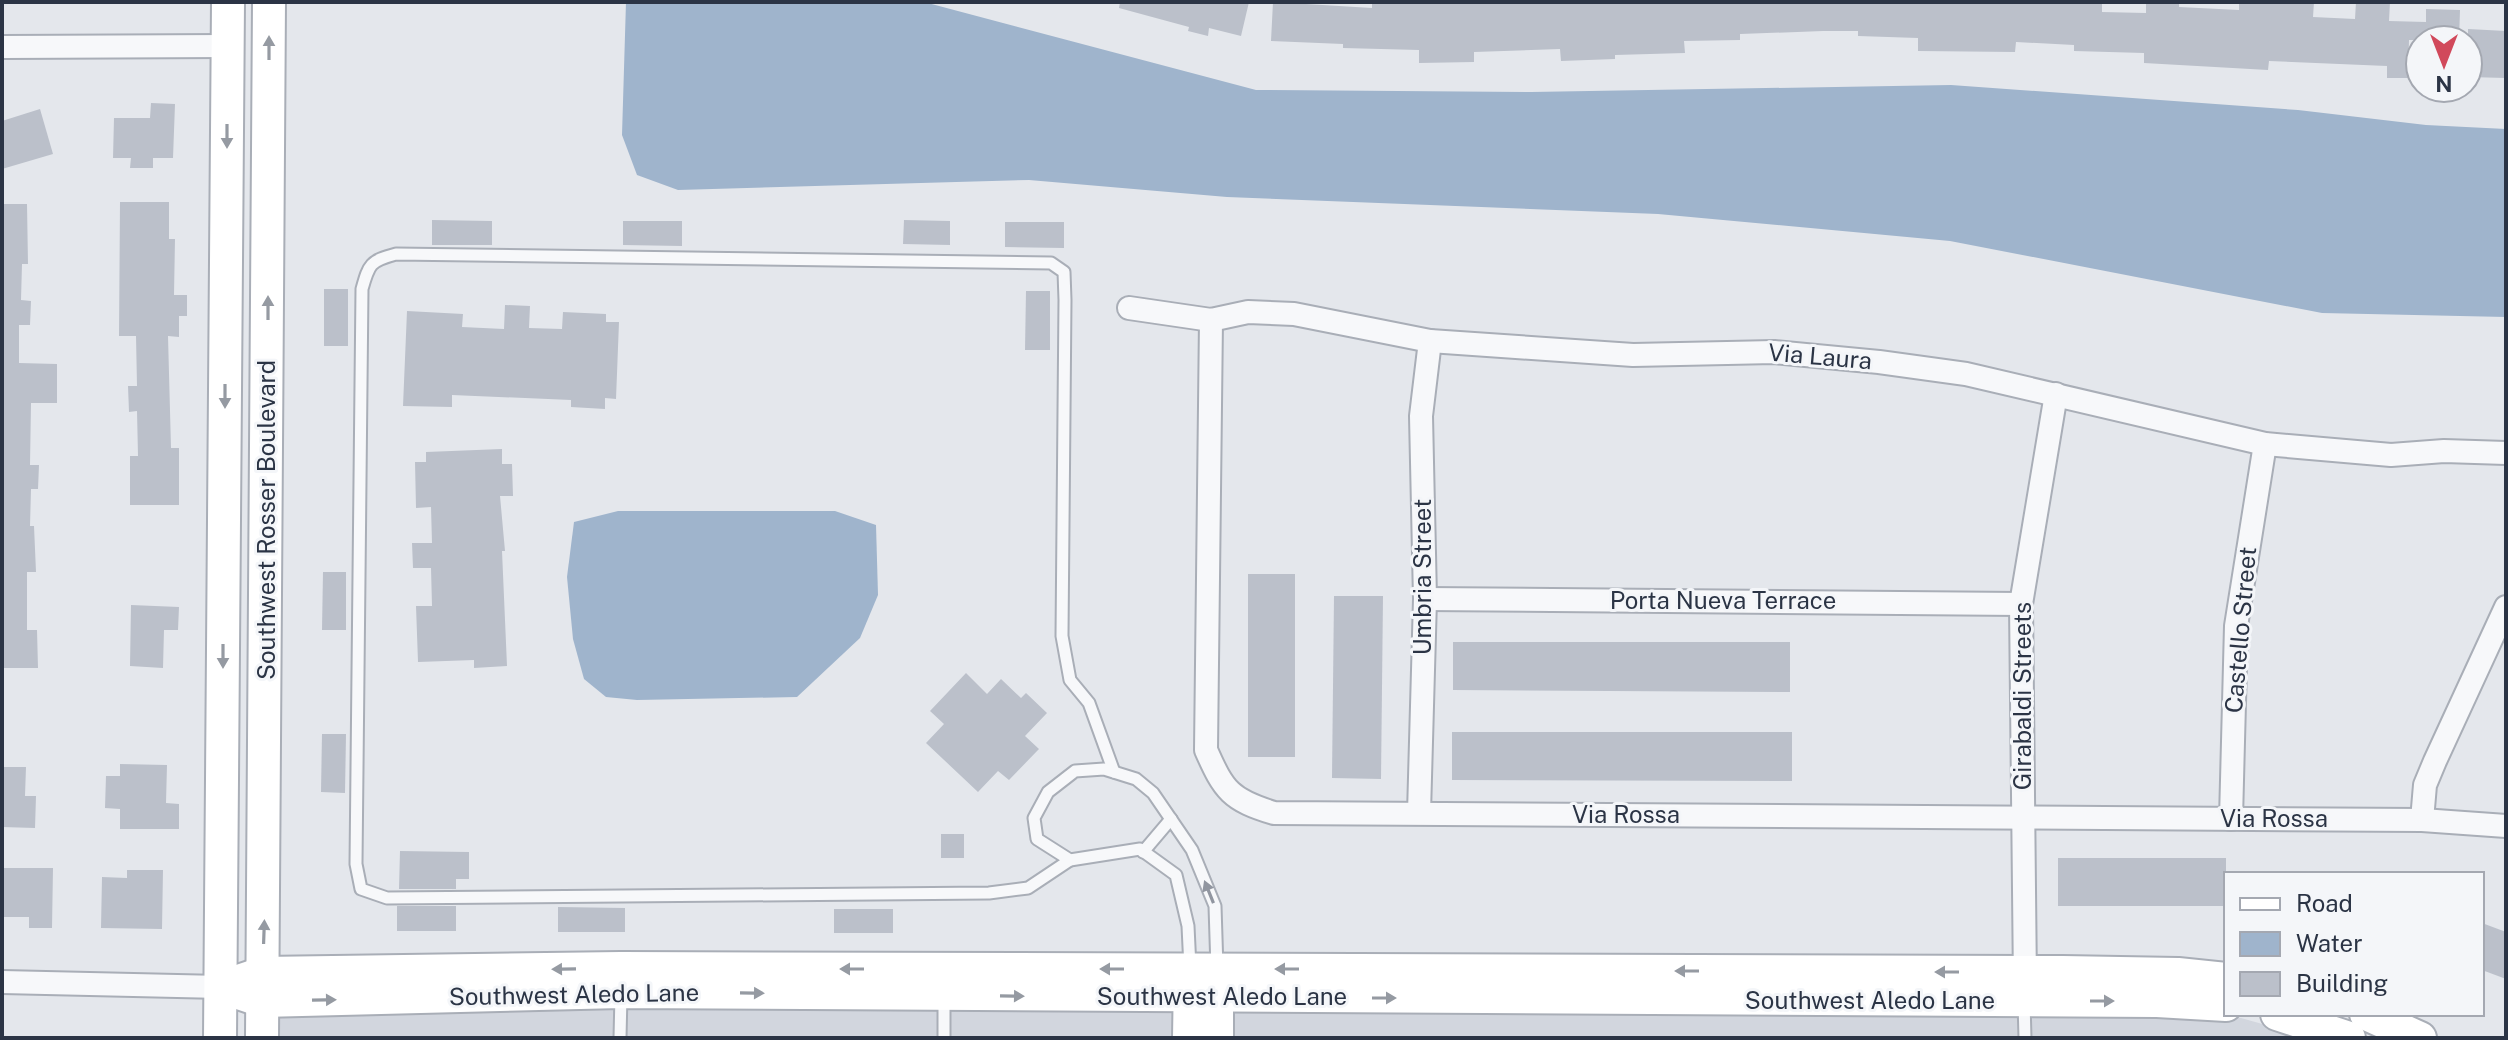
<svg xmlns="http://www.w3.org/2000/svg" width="2508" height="1040" font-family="'Public Sans',sans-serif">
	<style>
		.built { fill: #d2d6de }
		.water { fill: #9fb4cc }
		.building { fill: #bbc0ca }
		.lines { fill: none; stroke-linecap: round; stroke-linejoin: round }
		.lane-casing { stroke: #a9aeb7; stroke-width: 15 }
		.street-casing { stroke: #a9aeb7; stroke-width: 26 }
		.secondary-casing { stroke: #a9aeb7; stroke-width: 36 }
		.lane { stroke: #f7f8fa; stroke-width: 11 }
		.street { stroke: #f7f8fa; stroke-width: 22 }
		.secondary { stroke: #fff; stroke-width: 32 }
		.oneway { fill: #959aa2 }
		.oneway2 { fill: #9196a0 }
		.labels { text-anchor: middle; stroke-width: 6; stroke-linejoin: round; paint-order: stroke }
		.street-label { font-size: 24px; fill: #2b3445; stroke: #f4f6f9 }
	</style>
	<rect width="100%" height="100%" fill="#e4e7ec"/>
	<g class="built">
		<polygon points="621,1005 1178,1010 1178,1038 274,1038 274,1014"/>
		<polygon points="1228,1010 2156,1014 2241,1018 2312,1038 1228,1038"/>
	</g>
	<g class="water">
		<polygon points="626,2 924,2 1256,90 1531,92 1951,85 2298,110 2426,125 2506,129 2506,317 2322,313 1950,241 1658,214 1227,197 1029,180 678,190 637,175 622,135"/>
		<polygon points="618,511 835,511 876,525 878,595 860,638 797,697 637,700 606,697 584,679 573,639 567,577 574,522"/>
	</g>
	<g class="building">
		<polygon points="1120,2 1249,2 1241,36 1209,28 1208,36 1188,31 1189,27 1119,8"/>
		<polygon points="1273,2 1372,8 1372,2 2102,2 2102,12 2146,13 2146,2 2179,2 2179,7 2239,10 2239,2 2314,2 2313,17 2355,19 2356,2 2390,2 2389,21 2426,22 2426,9 2460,10 2459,40 2409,40 2408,78 2387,78 2387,66 2269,61 2268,70 2144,63 2144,53 2074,51 2074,45 2016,42 2015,52 1918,51 1918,38 1858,36 1858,31 1823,31 1740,34 1740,40 1684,41 1685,53 1615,55 1615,59 1561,61 1560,49 1474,52 1474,62 1419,63 1419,50 1343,48 1343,44 1271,41"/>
		<polygon points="2468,29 2506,31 2506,78 2468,77"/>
		<polygon points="151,103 175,104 173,158 153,158 153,168 130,168 131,158 113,158 114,118 150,118"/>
		<polygon points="40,109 53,154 2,169 2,121"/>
		<polygon points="120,202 169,202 169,239 175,239 174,295 187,295 187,316 179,316 179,337 168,336 171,448 179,448 179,505 130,505 130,456 138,456 137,411 129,412 128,386 137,386 136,336 119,336"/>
		<polygon points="2,204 27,204 28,264 22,264 21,300 31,301 30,325 19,325 19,363 57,364 57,403 31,403 30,465 39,465 38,489 31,489 30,526 34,526 36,572 27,572 27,630 37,630 38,668 2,668"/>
		<polygon points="432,220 492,221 492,245 432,245"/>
		<polygon points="904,220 950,221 950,245 903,244"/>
		<polygon points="623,221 682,221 682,246 623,245"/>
		<polygon points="1005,222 1064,222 1064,248 1005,247"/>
		<rect x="324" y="289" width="24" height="57"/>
		<polygon points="1026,291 1050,291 1050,350 1025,350"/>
		<polygon points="505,305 530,306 529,328 562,329 563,312 606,314 606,322 619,322 616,399 605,398 605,409 571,407 571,400 452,395 452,407 403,406 407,311 463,314 462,327 504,329"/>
		<polygon points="502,449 502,464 512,464 513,496 500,496 505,551 502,551 507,666 474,668 474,660 418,662 416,606 432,606 431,568 413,568 412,543 432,543 431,507 416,508 415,462 426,462 426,452"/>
		<polygon points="323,572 346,572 346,630 322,630"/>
		<rect x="1248" y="574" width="47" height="183"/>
		<polygon points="1334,596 1383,596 1381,779 1332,778"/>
		<polygon points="131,605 179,607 178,630 164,630 163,668 130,666"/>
		<polygon points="1453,642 1790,642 1790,692 1453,690"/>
		<polygon points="966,673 987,694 1001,679 1021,698 1026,693 1047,713 1025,736 1039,749 1009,780 998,771 978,792 926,743 944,724 930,711"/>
		<polygon points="1452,732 1792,732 1792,781 1452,780"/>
		<polygon points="322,734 346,734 345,793 321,792"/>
		<polygon points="120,764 167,765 166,803 179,804 179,829 120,829 120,809 105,808 106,776 120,776"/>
		<polygon points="2,767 26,767 25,796 36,796 35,828 2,827"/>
		<rect x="941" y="834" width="23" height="24"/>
		<polygon points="400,851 469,852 469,879 456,879 456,889 399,889"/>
		<rect x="2058" y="858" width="168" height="48"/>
		<polygon points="2,868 53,868 52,928 29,928 29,917 2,917"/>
		<polygon points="127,870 163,870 162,929 101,928 102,877 127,878"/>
		<rect x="397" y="906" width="59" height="25"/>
		<polygon points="558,907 625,908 625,932 558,932"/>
		<rect x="834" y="909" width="59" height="24"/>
		<polygon points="2482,923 2506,932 2506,979 2482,970"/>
	</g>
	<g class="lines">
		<g class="lane-casing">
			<g id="lane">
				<polyline points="1143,852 1171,819"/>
				<path d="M1070,860L1028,888L989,893L387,898L361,889L356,864L362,289C369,264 370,261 396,254L1051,263L1064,272L1065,300L1062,636L1070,680L1089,703L1114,772"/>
				<polyline points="1190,968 1188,926 1176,875 1140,849 1070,860 1037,839 1034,818 1048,792 1075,771 1104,769 1136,779 1153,793 1192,850 1215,906 1217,969"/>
				<polyline points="2024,1002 2025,1038"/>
				<polyline points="620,1038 621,995"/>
				<polyline points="944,1038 944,997"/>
			</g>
		</g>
		<g class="street-casing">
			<g id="street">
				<polyline points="2,47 227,46"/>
				<polyline points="1129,308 1211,320 1248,312 1294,314 1430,341 1633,355 1774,352 1879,362 1966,374 2265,444 2391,455 2444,451 2506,453"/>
				<path d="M1211,320L1206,750C1224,791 1231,800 1274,813L2422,820L2506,826"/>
				<polyline points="1425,599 2021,604"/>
				<polyline points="1419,813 1425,599 1421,416 1430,341"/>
				<polyline points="2231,819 2236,626 2265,444"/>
				<polyline points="2422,820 2425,785 2435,761 2506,607"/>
				<polyline points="2,982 221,987"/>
				<polyline points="2025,984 2021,604 2056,394"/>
			</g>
		</g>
		<g class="secondary-casing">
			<g id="secondary">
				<polyline points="221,987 262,1001 621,992 2157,1001 2226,1005"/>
				<polyline points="221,987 262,973 621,968 2063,972 2178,974 2226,979"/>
				<polyline points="2277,1014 2349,1038"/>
				<polyline points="2366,1014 2420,1038"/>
				<polyline points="220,1038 228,2"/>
				<polyline points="262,1038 269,2"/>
				<polyline points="1189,1038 1190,976"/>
				<polyline points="1217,1038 1217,977"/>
			</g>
		</g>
		<use href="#lane" class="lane"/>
		<use href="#street" class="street"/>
		<use href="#secondary" class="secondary"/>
	</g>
	<defs><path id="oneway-solid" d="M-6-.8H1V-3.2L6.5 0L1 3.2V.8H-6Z" transform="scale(2)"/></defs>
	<g class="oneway">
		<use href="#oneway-solid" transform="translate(269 48) rotate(-90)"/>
		<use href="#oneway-solid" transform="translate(227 136) rotate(90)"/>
		<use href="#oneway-solid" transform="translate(268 308) rotate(-90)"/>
		<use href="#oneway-solid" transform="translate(225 396) rotate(90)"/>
		<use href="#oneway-solid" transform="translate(223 656) rotate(90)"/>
		<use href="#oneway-solid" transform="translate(264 932) rotate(-88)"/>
		<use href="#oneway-solid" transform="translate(564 969) rotate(179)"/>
		<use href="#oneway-solid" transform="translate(852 969) rotate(-180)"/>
		<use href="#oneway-solid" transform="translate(1112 969) rotate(-180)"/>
		<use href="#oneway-solid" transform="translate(1287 969) rotate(-180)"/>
		<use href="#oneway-solid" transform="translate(1687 971) rotate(-180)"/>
		<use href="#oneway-solid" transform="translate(1947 972) rotate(-180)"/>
		<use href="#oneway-solid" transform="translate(752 993) rotate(1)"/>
		<use href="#oneway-solid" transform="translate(1012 996) rotate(1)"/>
		<use href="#oneway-solid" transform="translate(1384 998)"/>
		<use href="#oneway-solid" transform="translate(324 1000) rotate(-1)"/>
		<use href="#oneway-solid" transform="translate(2102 1001)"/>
	</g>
	<use class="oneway2" href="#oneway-solid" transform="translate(1209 892) rotate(-112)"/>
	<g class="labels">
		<g class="street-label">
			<text transform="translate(1820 357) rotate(5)" y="8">Via Laura</text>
			<text transform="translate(267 520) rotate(-90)" y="8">Southwest Rosser Boulevard</text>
			<text transform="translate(1423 577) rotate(-90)" y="8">Umbria Street</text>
			<text x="1723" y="609">Porta Nueva Terrace</text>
			<text transform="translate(2241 630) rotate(-85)" y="8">Castello Street</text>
			<text transform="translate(2023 696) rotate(-90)" y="8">Girabaldi Streets</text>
			<text x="1626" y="823">Via Rossa</text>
			<text x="2274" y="827">Via Rossa</text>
			<text transform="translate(574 995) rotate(-1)" y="8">Southwest Aledo Lane</text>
			<text x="1222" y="1005">Southwest Aledo Lane</text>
			<text x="1870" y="1009">Southwest Aledo Lane</text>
		</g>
	</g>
	<rect width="2508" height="1040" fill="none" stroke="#2b3445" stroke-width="8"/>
	<rect x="2224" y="872" width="260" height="144" fill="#f4f6f9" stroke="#a4a8b1" stroke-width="2"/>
	<rect x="2240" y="898" width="40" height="12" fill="#ffffff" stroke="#a4a8b1" stroke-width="2"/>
	<text x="2296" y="912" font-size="24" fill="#2b3445">Road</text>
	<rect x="2240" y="932" width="40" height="24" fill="#9fb4cc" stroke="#a4a8b1" stroke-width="2"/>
	<text x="2296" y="952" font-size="24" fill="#2b3445">Water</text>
	<rect x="2240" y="972" width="40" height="24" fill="#bbc0ca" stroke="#a4a8b1" stroke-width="2"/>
	<text x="2296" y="992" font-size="24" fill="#2b3445">Building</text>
	<g transform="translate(2444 64) rotate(180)"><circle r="38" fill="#f4f6f9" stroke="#a4a8b1" stroke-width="2"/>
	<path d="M0-6L14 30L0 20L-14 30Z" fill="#d1495b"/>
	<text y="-12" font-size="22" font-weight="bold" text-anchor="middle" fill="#2b3445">N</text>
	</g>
</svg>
